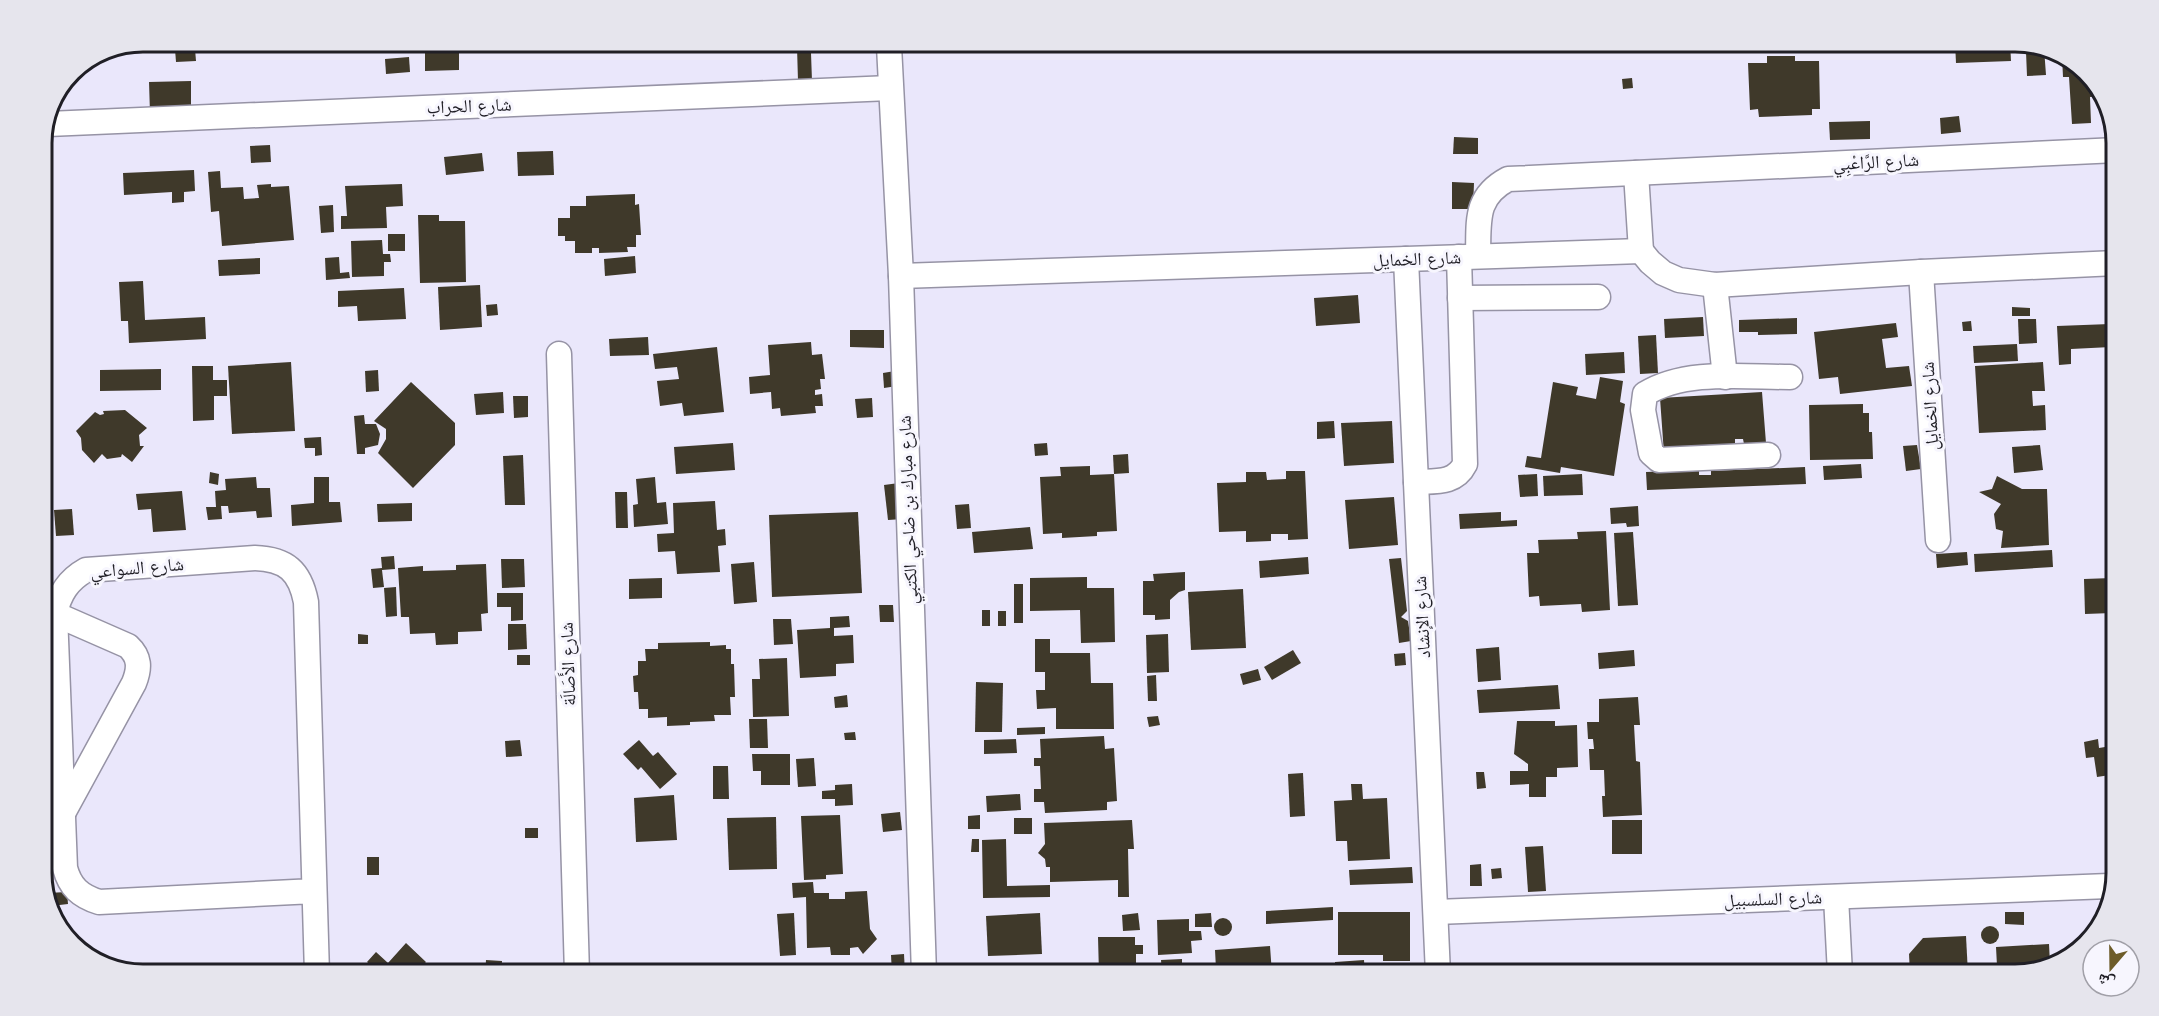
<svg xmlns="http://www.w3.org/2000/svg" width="2159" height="1016" font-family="Jost,'Noto Naskh Arabic',sans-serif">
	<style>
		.building { fill: #3f392a }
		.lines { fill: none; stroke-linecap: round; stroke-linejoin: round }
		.minor-casing { stroke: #9693a5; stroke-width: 27 }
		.minor { stroke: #fff; stroke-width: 24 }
		.labels { text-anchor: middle; stroke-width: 6; stroke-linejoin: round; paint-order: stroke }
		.street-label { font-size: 18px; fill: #201f26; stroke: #f7f6fe }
		.rim { fill: none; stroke: #201f26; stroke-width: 3 }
	</style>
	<rect width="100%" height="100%" fill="#eae7fb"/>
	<g class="building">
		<polygon points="1955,42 2010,42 2011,61 1956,63"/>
		<polygon points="1452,44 1470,44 1470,49 1453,50"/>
		<polygon points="2031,45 2044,48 2046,75 2027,76 2026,52 2031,52"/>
		<polygon points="797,47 817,47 817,53 811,53 812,81 798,81"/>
		<polygon points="175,49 195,49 196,61 176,62"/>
		<polygon points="459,50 459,70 425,71 425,51"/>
		<polygon points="1767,56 1795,56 1795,61 1819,61 1820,109 1812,109 1812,115 1759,117 1758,109 1750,110 1748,63 1767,63"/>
		<polygon points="2062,56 2089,78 2089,81 2092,81 2100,87 2103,96 2090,97 2091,123 2072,124 2069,77 2063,77"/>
		<polygon points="409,57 410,72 386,74 385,59"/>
		<polygon points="1632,78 1633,88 1623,89 1622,79"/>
		<polygon points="191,81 191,110 150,114 149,82"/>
		<polygon points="1959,116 1961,132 1941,134 1940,118"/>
		<polygon points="1870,121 1870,139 1830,140 1829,122"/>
		<polygon points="1454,137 1478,138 1478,154 1453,154"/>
		<polygon points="270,145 271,162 251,163 250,146"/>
		<polygon points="553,151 554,175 518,176 517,152"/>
		<polygon points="482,153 484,171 446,175 444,157"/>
		<polygon points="194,170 195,191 184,192 184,202 172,203 172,192 124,195 123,173"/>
		<polygon points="220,171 221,188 243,187 244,199 259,198 257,185 271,184 271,187 289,186 294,240 222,246 219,211 211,212 208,172"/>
		<polygon points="1452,182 1474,183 1473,209 1452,209"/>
		<polygon points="402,184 403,206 386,207 387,228 341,229 341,216 347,216 345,186"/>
		<polygon points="635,194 635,205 639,204 641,235 636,235 636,247 627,247 628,252 599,253 599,248 592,248 592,253 575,253 575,241 565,241 565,236 558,236 558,218 570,218 570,206 586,206 586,196"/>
		<polygon points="333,205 334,232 321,233 319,206"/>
		<polygon points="418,215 439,215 439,221 465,221 466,282 420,283"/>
		<rect x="388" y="234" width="17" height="17"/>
		<polygon points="382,240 383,254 390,254 391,262 384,262 384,276 352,277 351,241"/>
		<polygon points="635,256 636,273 605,276 604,259"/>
		<polygon points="339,257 340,273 349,272 350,278 326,280 325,258"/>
		<polygon points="260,258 260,274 219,276 218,260"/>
		<polygon points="143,281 145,320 205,317 206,339 129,343 128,321 121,321 119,282"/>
		<polygon points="480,285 482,327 440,330 438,287"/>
		<polygon points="404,288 406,319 358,321 357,306 338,307 338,291"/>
		<polygon points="1358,295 1360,323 1316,326 1314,298"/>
		<polygon points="497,304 498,315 487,316 486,305"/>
		<polygon points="2012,307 2030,308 2030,316 2012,316"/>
		<polygon points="1703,317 1704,336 1665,338 1664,319"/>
		<polygon points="1797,318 1797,334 1758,335 1758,332 1739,332 1739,320"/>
		<polygon points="2018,319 2036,319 2037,343 2019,344"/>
		<polygon points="1971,321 1972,331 1963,331 1962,322"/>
		<polygon points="1896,323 1898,337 1882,339 1886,368 1909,366 1912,386 1840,394 1838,377 1819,379 1814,332"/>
		<polygon points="2110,324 2111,347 2071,349 2071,364 2059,365 2057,326"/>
		<polygon points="850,330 884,330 884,348 850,347"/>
		<polygon points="1656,335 1658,373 1640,374 1638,336"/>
		<polygon points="648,337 649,355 610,356 609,339"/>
		<polygon points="811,342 812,355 822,354 825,379 820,379 821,389 815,390 815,395 822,394 823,406 815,406 816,413 781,416 780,408 772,409 771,392 750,394 749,377 770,375 768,345"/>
		<polygon points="2017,344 2018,361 1974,363 1973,346"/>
		<polygon points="717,347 724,412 684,416 682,403 660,406 657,381 679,379 677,367 655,369 653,354"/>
		<polygon points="1624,352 1625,373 1586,375 1585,354"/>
		<polygon points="291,362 295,431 232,434 228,366"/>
		<polygon points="2043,362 2045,391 2032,391 2033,406 2045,405 2046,430 1979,433 1975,366"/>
		<polygon points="42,364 45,364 46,386 42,386"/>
		<polygon points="192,366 213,366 213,380 227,380 227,396 214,396 214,420 193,421"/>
		<polygon points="161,369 161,390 100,391 100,370"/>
		<polygon points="378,370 379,391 366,392 365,371"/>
		<polygon points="895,371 897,386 884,388 883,373"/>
		<polygon points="1600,377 1623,381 1620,402 1625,404 1614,476 1561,467 1560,473 1525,467 1527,456 1541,458 1553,382 1578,387 1576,395 1596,399"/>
		<polygon points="411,382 455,423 455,445 413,488 378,453 386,439 386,429 374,421"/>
		<polygon points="503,392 504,413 476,415 474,394"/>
		<polygon points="1762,392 1766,443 1744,444 1743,439 1735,439 1735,448 1724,448 1724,444 1689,446 1689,452 1664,454 1660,398"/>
		<polygon points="513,396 528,396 528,417 514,418"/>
		<polygon points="872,398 873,417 857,418 855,399"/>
		<polygon points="1863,404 1863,413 1869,413 1869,432 1872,432 1873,459 1810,460 1809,405"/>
		<polygon points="125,410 147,428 139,435 140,446 144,446 132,462 122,454 121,457 107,459 102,454 94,463 82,450 81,438 76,431 95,412 100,415 104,414 103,411"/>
		<polygon points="364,415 365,424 376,424 380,434 378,445 365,448 365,454 357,454 354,416"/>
		<polygon points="1334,421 1335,438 1317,439 1317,422"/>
		<polygon points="1392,421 1394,463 1344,466 1341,423"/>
		<polygon points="321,437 322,455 315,456 315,448 305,448 304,438"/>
		<polygon points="733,443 735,470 676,474 674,447"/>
		<polygon points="1047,443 1048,455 1035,456 1034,444"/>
		<polygon points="1917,445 1921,469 1906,471 1903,446"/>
		<polygon points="2040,445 2043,470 2014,473 2012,447"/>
		<polygon points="1128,454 1129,473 1114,474 1113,455"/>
		<polygon points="523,455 525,505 505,505 503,456"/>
		<polygon points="1861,464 1862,478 1824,480 1823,466"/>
		<polygon points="1090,466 1090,475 1114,474 1117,531 1097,532 1097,536 1062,538 1062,533 1043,534 1040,477 1061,476 1060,467"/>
		<polygon points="1805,467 1806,484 1647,490 1646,472 1699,470 1699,475 1711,475 1711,471"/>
		<polygon points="1286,471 1305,471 1308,539 1288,540 1288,534 1271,534 1271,541 1246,542 1246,531 1219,532 1217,483 1246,482 1246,472 1266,472 1267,480 1286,479"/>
		<polygon points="210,472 219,474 218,485 209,483"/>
		<polygon points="1537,474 1538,496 1520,497 1518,475"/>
		<polygon points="1582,474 1583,495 1544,496 1543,476"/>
		<polygon points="1997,476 2022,489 2047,489 2049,545 2001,548 2003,531 1996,529 1994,514 2001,504 1979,492 1992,489"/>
		<polygon points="256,477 257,488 270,488 272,517 257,518 256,511 229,513 228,506 221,506 222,519 208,520 206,507 216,507 215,491 226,490 225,479"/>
		<polygon points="314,477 329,477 329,502 340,502 342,522 292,526 291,505 314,503"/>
		<polygon points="655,477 657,503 666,502 668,524 634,527 633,505 638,504 636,479"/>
		<polygon points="899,483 903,519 888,520 884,485"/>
		<polygon points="182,491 186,530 153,532 151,509 138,510 136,494"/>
		<polygon points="615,492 627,492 628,528 616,528"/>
		<polygon points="1394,497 1398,545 1349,549 1345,500"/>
		<polygon points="715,501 717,530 725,529 726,545 718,546 720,572 677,574 675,551 658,552 657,534 674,533 673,503"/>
		<polygon points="412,503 412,521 378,522 377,504"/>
		<polygon points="969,504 971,528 957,529 955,505"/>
		<polygon points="1638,506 1639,526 1627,527 1626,523 1611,524 1610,508"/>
		<polygon points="72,509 74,535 56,536 54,510"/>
		<polygon points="858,512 862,593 772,597 769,515"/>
		<polygon points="1501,512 1501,521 1517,520 1517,526 1460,529 1459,514"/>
		<polygon points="1030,527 1033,549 974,553 972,532"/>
		<polygon points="1606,531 1610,610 1582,612 1581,604 1540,606 1539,596 1529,597 1527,553 1539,553 1538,540 1578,539 1577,532"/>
		<polygon points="1633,532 1638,605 1618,606 1614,533"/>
		<polygon points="2052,550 2053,567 1975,572 1974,554"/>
		<polygon points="1967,552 1968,565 1937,568 1936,554"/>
		<polygon points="394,556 395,569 382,570 384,587 373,588 371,569 382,568 381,557"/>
		<polygon points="1308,557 1309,574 1260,578 1259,561"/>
		<polygon points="1401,558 1407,611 1401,617 1408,621 1411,641 1399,643 1389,559"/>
		<polygon points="501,559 524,559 525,587 502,588"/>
		<polygon points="754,562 757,602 734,604 731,564"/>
		<polygon points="486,564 488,613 481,614 482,631 458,632 458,644 436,645 435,633 410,634 409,617 401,617 398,568 423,566 423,571 456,570 456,565"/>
		<polygon points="1185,572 1185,590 1179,592 1170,600 1170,619 1155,620 1155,615 1143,615 1143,581 1154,581 1153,574"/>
		<polygon points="1087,577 1087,588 1114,588 1115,642 1081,643 1080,610 1030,611 1030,578"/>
		<polygon points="662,578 662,598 629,599 629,579"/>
		<polygon points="2112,578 2112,613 2085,614 2084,579"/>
		<rect x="1014" y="584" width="9" height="39"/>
		<polygon points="396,587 397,616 386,617 384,588"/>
		<polygon points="1243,589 1246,648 1191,650 1188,592"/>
		<polygon points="497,593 523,593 523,620 511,621 511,607 497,607"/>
		<polygon points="879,605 893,605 894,622 880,622"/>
		<rect x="982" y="610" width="8" height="16"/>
		<rect x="998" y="611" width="8" height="15"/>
		<polygon points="849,616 850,627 834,628 834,636 853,635 854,663 836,664 836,676 800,678 797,630 830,628 830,617"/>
		<polygon points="773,619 791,619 793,644 774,645"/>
		<polygon points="508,624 526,624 527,649 508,650"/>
		<polygon points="358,634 368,635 368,644 358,644"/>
		<polygon points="1168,634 1169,672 1147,673 1146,635"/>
		<polygon points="2105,634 2112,634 2112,666 2106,666"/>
		<polygon points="1035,639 1050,639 1050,653 1090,653 1091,683 1113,683 1114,729 1056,729 1056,708 1037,709 1036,690 1045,690 1045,672 1035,672"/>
		<polygon points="710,642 710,646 726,645 726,649 731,649 731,664 734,664 735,697 730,697 731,715 714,715 715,721 690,722 690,725 667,726 667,717 648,718 648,709 639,709 638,692 634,692 633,676 638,675 638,661 646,661 645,649 658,649 658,643"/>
		<polygon points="1499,647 1501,680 1478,682 1476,649"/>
		<polygon points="1293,650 1301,663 1272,680 1264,667"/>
		<polygon points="1634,650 1635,666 1599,669 1598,653"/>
		<polygon points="1405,653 1406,665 1395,666 1394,654"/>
		<rect x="517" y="655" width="13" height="10"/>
		<polygon points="787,658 789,716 753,717 752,679 760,679 759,659"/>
		<polygon points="1258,669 1261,680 1243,685 1240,674"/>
		<polygon points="1156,675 1157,701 1148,701 1147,676"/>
		<polygon points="976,682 1003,683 1002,732 975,732"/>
		<polygon points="1558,685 1560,709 1479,713 1477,690"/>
		<polygon points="847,695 848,707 835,708 834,697"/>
		<polygon points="1638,697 1640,725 1634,725 1636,761 1640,762 1642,815 1603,817 1602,796 1605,796 1604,770 1590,770 1589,749 1594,749 1593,739 1588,739 1587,722 1599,722 1599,699"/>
		<polygon points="1158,716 1160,725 1149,727 1147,717"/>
		<polygon points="749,719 767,719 768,748 750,748"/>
		<polygon points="1517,721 1555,721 1555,726 1577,725 1578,767 1557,768 1557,777 1546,777 1546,797 1529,797 1529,784 1510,785 1510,771 1528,771 1528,764 1514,754"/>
		<polygon points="1045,727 1045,734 1017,735 1017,728"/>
		<polygon points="855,732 856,740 845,740 844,733"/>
		<polygon points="1104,736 1105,749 1114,748 1117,801 1107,802 1107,810 1045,813 1044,802 1034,802 1034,789 1041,789 1040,766 1034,766 1034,758 1041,758 1040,739"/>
		<polygon points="1016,739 1017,753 984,754 984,740"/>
		<polygon points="2098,739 2099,748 2111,746 2110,775 2097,777 2094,757 2086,758 2084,742"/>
		<polygon points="520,740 522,756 506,757 505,741"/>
		<polygon points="639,740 653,756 658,752 677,774 660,789 641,767 638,770 623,754"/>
		<polygon points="752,754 790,754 790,785 761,785 761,771 753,771"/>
		<polygon points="814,758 816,786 798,787 796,759"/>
		<polygon points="713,766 728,766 729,799 713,799"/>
		<polygon points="1476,772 1484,772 1486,788 1477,789"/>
		<polygon points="1303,773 1305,816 1290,817 1288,774"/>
		<polygon points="852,784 853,805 835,806 835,799 822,799 822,791 835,790 835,785"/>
		<polygon points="1351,784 1362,784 1363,799 1387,798 1390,859 1348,861 1347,841 1336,841 1334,801 1352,800"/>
		<polygon points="1020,794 1021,810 987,812 986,796"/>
		<polygon points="674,795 677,840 636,842 634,798"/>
		<polygon points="900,812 902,830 883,832 881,814"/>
		<polygon points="840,815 843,874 826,875 826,879 804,880 801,816"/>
		<polygon points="980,815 980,829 968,829 968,816"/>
		<polygon points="776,817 777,869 729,870 727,818"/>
		<rect x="1014" y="818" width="18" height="16"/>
		<polygon points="1132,820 1134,849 1128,849 1129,897 1118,897 1118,880 1050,882 1050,867 1046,867 1045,859 1038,853 1045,844 1044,823"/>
		<rect x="1612" y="820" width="30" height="34"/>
		<rect x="525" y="828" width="13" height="10"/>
		<polygon points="972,839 979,839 979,852 971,852"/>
		<polygon points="1006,839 1007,886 1050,885 1050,897 983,898 982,840"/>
		<polygon points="1543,846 1546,891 1528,892 1525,847"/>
		<rect x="367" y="857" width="12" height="18"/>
		<polygon points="1481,864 1482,886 1470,886 1470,865"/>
		<polygon points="1412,867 1413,883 1350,885 1349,870"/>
		<polygon points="1501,868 1502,878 1492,879 1491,869"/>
		<polygon points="813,882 814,893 829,893 829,899 845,899 845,892 867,891 870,929 877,939 863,954 858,947 850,948 850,955 831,955 830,947 807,948 806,897 793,898 792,883"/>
		<polygon points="67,892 68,904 51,906 47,893"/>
		<polygon points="1333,907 1333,920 1266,924 1266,911"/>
		<polygon points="1338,912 1410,912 1410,961 1383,961 1383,955 1338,955"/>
		<polygon points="2005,912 2024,912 2024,925 2005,924"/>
		<polygon points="794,913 796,955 780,956 777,914"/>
		<polygon points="1040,913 1042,954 988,956 986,916"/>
		<polygon points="1138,913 1140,930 1123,931 1122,915"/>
		<polygon points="1211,913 1212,927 1195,927 1195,914"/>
		<circle cx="1223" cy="927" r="9"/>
		<polygon points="1189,919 1189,931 1201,931 1202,940 1191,941 1192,953 1158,955 1157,920"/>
		<circle cx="1990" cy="935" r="9"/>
		<polygon points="1966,936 1968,974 1910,974 1909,954 1923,938"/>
		<polygon points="1098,937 1135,937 1135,945 1143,945 1143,954 1136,954 1136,974 1099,974"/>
		<polygon points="406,943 426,962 415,974 376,974 378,972 367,962 376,952 388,963"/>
		<polygon points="2049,944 2050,964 2016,974 1990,974 1989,966 1997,966 1996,947"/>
		<polygon points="1270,946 1272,974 1162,974 1161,960 1182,959 1182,970 1216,969 1215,950"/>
		<polygon points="904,954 905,974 892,974 891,955"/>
		<polygon points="486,960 502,961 501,974 485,974"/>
		<polygon points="1364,960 1365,974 1335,974 1335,962"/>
		<polygon points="879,968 879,974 862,974 862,969"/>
	</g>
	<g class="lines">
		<g class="minor-casing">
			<g id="minor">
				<polyline points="889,46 901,276 924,974"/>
				<polyline points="48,124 890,88"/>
				<polyline points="1636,173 1641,251"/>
				<polyline points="1641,251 1650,262 1663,273 1679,280 1715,285 1921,272 2116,263"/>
				<path d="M1478,256C1479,222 1474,197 1508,179L2117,150"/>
				<polyline points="1406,259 1438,974"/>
				<polyline points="1921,272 1938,540"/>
				<polyline points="901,276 1641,251"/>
				<polyline points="1715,285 1725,377"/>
				<polyline points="1460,298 1598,297"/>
				<polyline points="559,354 577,974"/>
				<path d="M1768,455L1659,460L1651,453L1643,410L1645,394C1685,369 1744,377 1790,377"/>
				<path d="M1416,482C1436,481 1455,484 1465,464L1459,257"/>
				<path d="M55,614L128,646C140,657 140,668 134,683L62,815"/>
				<path d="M314,891L99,902C80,896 70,887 65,868L55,614C59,594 68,580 86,570L255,558C286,559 300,571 306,602L317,974"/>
				<polyline points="1836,897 1840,974"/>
				<polyline points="1436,912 2109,886"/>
			</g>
		</g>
		<use href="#minor" class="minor"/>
	</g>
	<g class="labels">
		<g class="street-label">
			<text transform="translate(469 106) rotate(-2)" y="6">شارع الحراب</text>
			<text transform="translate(1876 162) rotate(-3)" y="6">شارع الرَّاعْبِي</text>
			<text transform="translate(1417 259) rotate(-2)" y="6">شارع الخمايل</text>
			<text transform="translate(1930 406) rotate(-93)" y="6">شارع الخمايل</text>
			<text transform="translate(908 510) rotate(-92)" y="6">شارع مبارك بن ضاحي الكتبي</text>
			<text transform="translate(137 568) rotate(-5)" y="6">شارع السواعي</text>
			<text transform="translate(1422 617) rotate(-93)" y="6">شارع الإنشاد</text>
			<text transform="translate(568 664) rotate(-92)" y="6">شارع الأَصَالَة</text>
			<text transform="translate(1773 899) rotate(-2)" y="6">شارع السلسبيل</text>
		</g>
	</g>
	<path d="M0 0H2159V1016H0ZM143 52H2015A91 91 0 0 1 2106 143V873A91 91 0 0 1 2015 964H143A91 91 0 0 1 52 873V143A91 91 0 0 1 143 52Z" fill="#e6e5ed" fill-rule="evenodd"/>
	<path class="rim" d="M143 52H2015A91 91 0 0 1 2106 143V873A91 91 0 0 1 2015 964H143A91 91 0 0 1 52 873V143A91 91 0 0 1 143 52Z"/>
	<g transform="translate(2111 968) rotate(200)"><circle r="28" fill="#f7f6fe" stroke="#a1a0a8" stroke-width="1.5"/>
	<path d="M0-4.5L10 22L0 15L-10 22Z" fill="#6d5c2a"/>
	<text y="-9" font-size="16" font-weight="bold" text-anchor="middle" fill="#201f26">ش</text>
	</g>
</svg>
